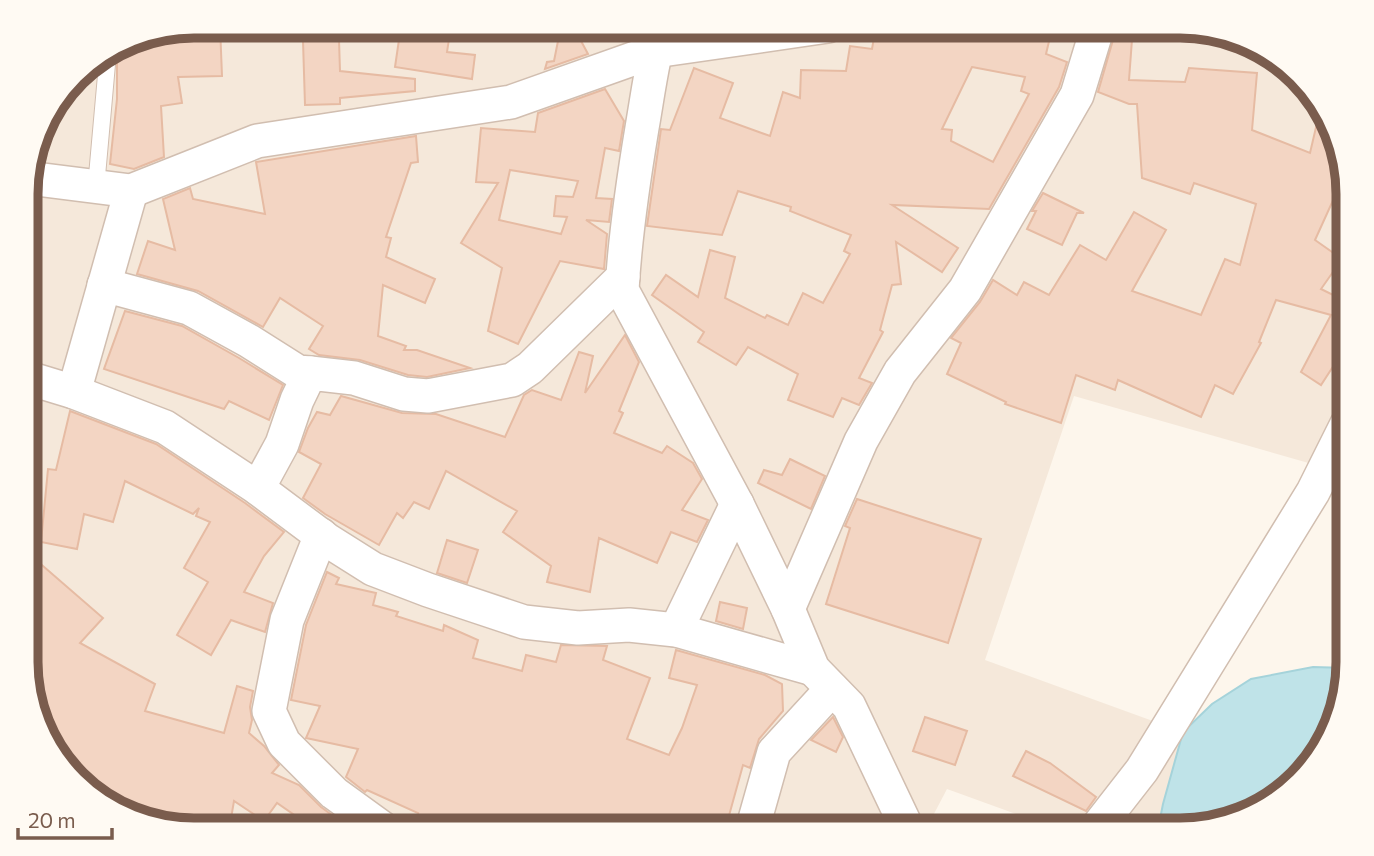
<svg xmlns="http://www.w3.org/2000/svg" width="1374" height="856" font-family="Commissioner,sans-serif">
	<style>
		.residential { fill: #f5e8da }
		.water { fill: #bfe3e8; stroke: #a5d3da; stroke-width: 2 }
		.building { fill: #f3d5c3; stroke: #e6bba3; stroke-width: 2; fill-rule: evenodd }
		.lines { fill: none; stroke-linecap: round; stroke-linejoin: round }
		.service-casing { stroke: #d1beb0; stroke-width: 18 }
		.minor-casing { stroke: #d1beb0; stroke-width: 36 }
		.service { stroke: #fff; stroke-width: 16 }
		.minor { stroke: #fff; stroke-width: 33 }
		.rim { fill: none; stroke: #7a5c4d; stroke-width: 9 }
	</style>
	<rect width="100%" height="100%" fill="#fdf6ec"/>
	<polygon class="residential" points="194,26 1180,26 1273,54 1325,110 1347,183 1347,457 1340,472 1074,396 985,660 1183,732 1163,804 1158,829 1057,829 947,789 926,829 194,830 101,802 54,755 28,683 28,173 44,120 83,68 130,39"/>
	<polygon class="water" points="1313,667 1347,668 1320,755 1264,807 1190,829 1158,829 1163,804 1183,732 1212,704 1251,679"/>
	<g class="building">
		<polygon points="194,26 220,26 222,76 178,77 182,103 161,106 164,157 134,169 110,164 117,99 117,47 130,39"/>
		<polygon points="401,26 451,26 447,52 475,55 472,79 395,67"/>
		<polygon points="561,26 573,26 588,54 545,69 547,62 554,61"/>
		<path d="M916,26H972L971,31L1020,39L1023,27L1051,33L1046,54L1067,62L1059,87L989,209L892,205L958,248L942,272L896,242L901,284L892,285L880,330L883,332L859,378L872,383L859,405L842,398L833,417L788,400L798,374L748,347L736,365L698,342L704,332L652,295L666,275L698,297L710,250L735,257L725,298L765,318L767,315L788,325L803,293L823,303L850,254L844,251L851,235L790,211L791,207L738,191L722,235L647,226L661,129L670,130L694,68L733,83L720,118L770,136L783,92L800,98L801,70L846,71L850,46L872,49L875,32L916,38ZM972,67L1025,77L1021,91L1029,94L993,162L951,141L952,130L942,129Z"/>
		<polygon points="1117,26 1133,26 1129,80 1185,82 1189,68 1257,73 1252,130 1310,153 1321,106 1325,110 1345,174 1315,240 1342,259 1321,289 1339,298 1347,281 1347,345 1321,385 1301,372 1331,315 1276,300 1259,342 1261,343 1233,394 1215,385 1201,417 1118,380 1115,390 1076,375 1061,423 1005,404 1006,402 947,374 961,343 951,338 980,302 993,280 1017,295 1024,282 1049,295 1080,245 1106,260 1134,212 1166,230 1132,291 1201,315 1225,259 1240,265 1256,204 1194,183 1190,194 1142,178 1137,104 1129,104 1098,92"/>
		<polygon points="339,40 340,71 415,79 415,91 340,98 340,104 305,105 303,41"/>
		<path d="M605,89L624,121L619,151L605,148L596,198L612,199L609,222L586,220L607,234L604,269L560,261L518,344L488,331L502,268L461,243L498,183L476,182L481,128L535,132L538,113ZM510,170L578,181L573,197L556,196L554,216L567,217L561,234L499,220Z"/>
		<polygon points="416,136 418,162 411,163 386,237 391,238 386,257 435,279 425,303 383,285 378,336 406,346 404,350 417,350 470,368 427,377 408,375 360,360 319,355 309,349 323,326 280,298 263,327 198,291 137,274 148,241 175,250 163,199 190,188 193,199 265,214 256,162"/>
		<polygon points="1043,193 1084,213 1077,213 1062,245 1027,229 1036,211 1032,211"/>
		<polygon points="125,311 182,326 239,358 283,385 269,420 229,401 224,409 104,369"/>
		<polygon points="625,335 639,362 619,411 623,413 614,433 662,453 667,446 693,463 702,479 682,510 708,520 697,542 671,532 657,563 599,538 590,592 547,582 551,566 503,532 517,511 446,471 429,509 414,502 403,518 397,513 379,545 325,514 303,498 321,464 299,452 308,428 317,412 330,415 341,396 402,413 436,414 505,437 524,395 532,390 561,400 579,352 593,356 585,393"/>
		<polygon points="70,411 156,444 245,503 284,532 264,556 244,592 273,603 265,632 231,620 211,655 177,635 208,582 184,568 210,522 196,516 199,508 193,514 125,481 113,522 84,514 77,549 41,542 48,469 56,470"/>
		<polygon points="790,459 825,476 811,509 758,483 764,470 782,475"/>
		<polygon points="857,499 981,539 948,643 826,604 850,528 845,526"/>
		<polygon points="447,540 478,550 467,583 437,573"/>
		<polygon points="28,553 103,618 80,643 155,684 145,711 224,733 237,686 253,691 250,707 252,720 249,733 264,746 279,765 272,773 299,785 321,807 344,824 340,830 316,830 277,803 264,821 234,801 229,830 194,830 131,811 62,762 54,755 28,683"/>
		<polygon points="327,572 339,578 336,584 376,593 373,605 398,612 396,616 443,631 444,625 478,640 473,658 522,671 526,655 556,662 561,645 607,646 603,660 650,678 627,739 669,755 682,728 697,685 669,678 676,650 765,675 782,684 783,711 759,739 750,768 743,765 725,830 415,830 418,813 367,790 365,792 346,777 358,749 306,738 320,706 291,700 306,625"/>
		<polygon points="720,602 747,608 743,629 716,621"/>
		<polygon points="833,717 843,737 836,752 811,740"/>
		<polygon points="925,717 967,731 955,765 913,751"/>
		<polygon points="1026,751 1050,763 1096,797 1086,811 1013,776"/>
	</g>
	<g class="lines">
		<g class="service-casing">
			<polyline id="service" points="96,187 108,53"/>
		</g>
		<g class="minor-casing">
			<g id="minor">
				<path d="M662,26C652,59 648,94 642,128C633,182 625,235 622,290L737,504L788,609L813,669L849,706L908,830"/>
				<polyline points="28,178 131,191 257,141 511,102 655,51 828,26"/>
				<polyline points="104,285 189,308 249,341 298,372 310,373"/>
				<polyline points="28,378 74,392 165,427 256,487 327,540 373,569 428,590 524,622 578,628 629,625 676,630 813,669"/>
				<polyline points="74,392 131,191"/>
				<polyline points="258,488 282,444 297,400 310,373 354,378 404,394 428,396 512,380 530,368 623,277"/>
				<polyline points="321,535 287,620 269,711 284,743 334,793 385,830"/>
				<polyline points="788,609 861,441 900,372 965,290 1077,95 1098,26"/>
				<polyline points="676,630 737,504"/>
				<polyline points="1096,829 1142,770 1313,492 1347,424"/>
				<polyline points="752,830 774,752 832,689"/>
			</g>
		</g>
		<use href="#service" class="service"/>
		<use href="#minor" class="minor"/>
	</g>
	<path d="M0 0H1374V856H0ZM194 38H1180A156 156 0 0 1 1336 194V662A156 156 0 0 1 1180 818H194A156 156 0 0 1 38 662V194A156 156 0 0 1 194 38Z" fill="#fffaf3" fill-rule="evenodd"/>
	<path class="rim" d="M194 38H1180A156 156 0 0 1 1336 194V662A156 156 0 0 1 1180 818H194A156 156 0 0 1 38 662V194A156 156 0 0 1 194 38Z"/>
	<path d="M18 828v10h94v-10" fill="none" stroke="#7a5c4d" stroke-width="3.5"/>
	<text x="28" y="828" font-size="21" fill="#7a5c4d" stroke="#fffaf3" stroke-width="5" paint-order="stroke">20 m</text>
</svg>
